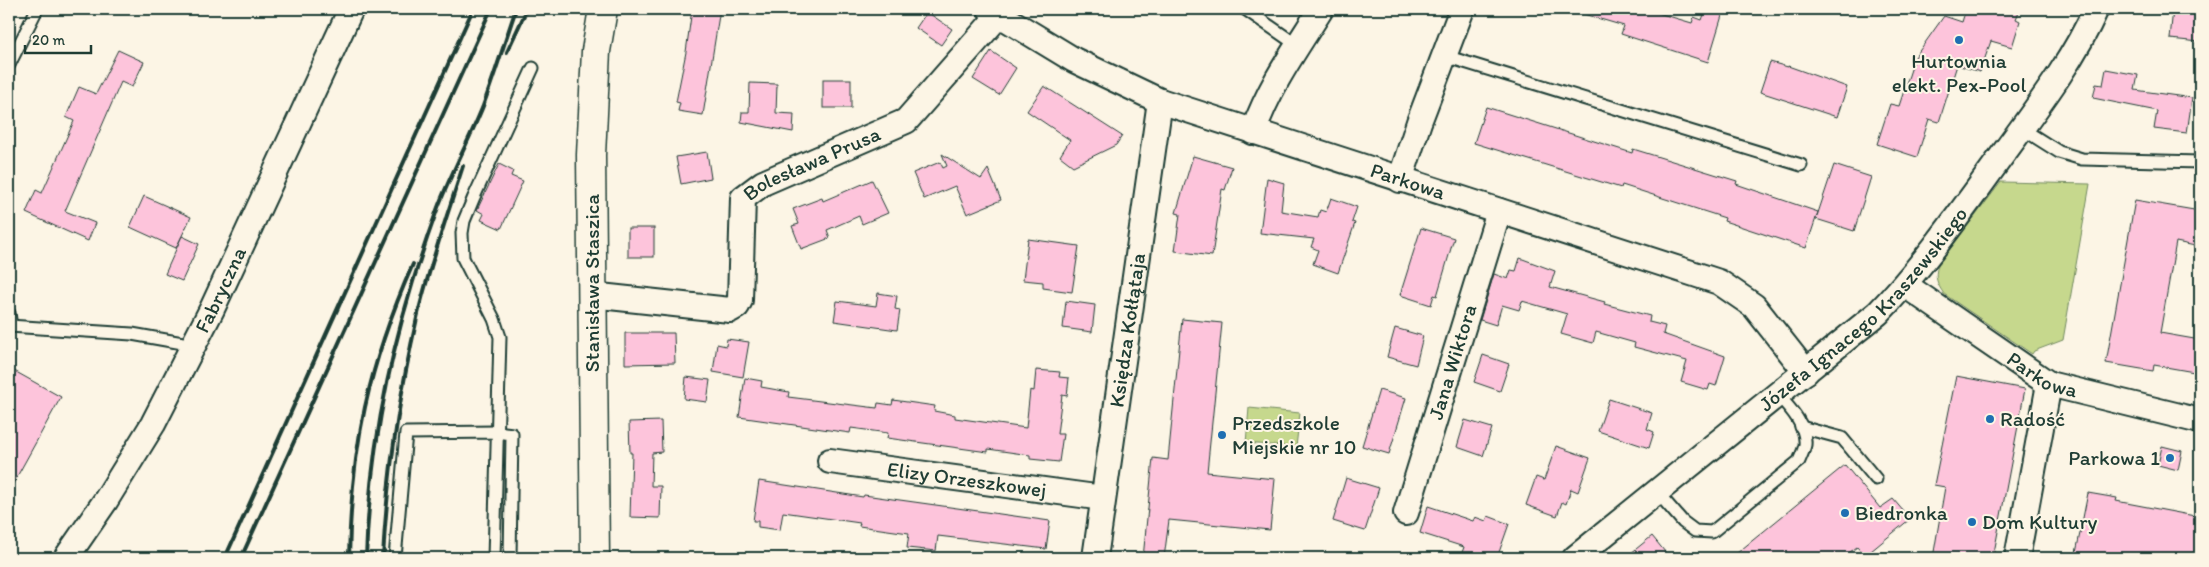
<svg xmlns="http://www.w3.org/2000/svg" width="2209" height="567" font-family="Itim,sans-serif">
	<style>
		.green { fill: #c6d88d; stroke: #728a60 }
		.building { fill: #fdc4db; stroke: #1f3d34 }
		.lines { fill: none; stroke-linecap: round; stroke-linejoin: round }
		.service-casing { stroke: #1f3d34; stroke-width: 15 }
		.minor-casing { stroke: #1f3d34; stroke-width: 28 }
		.tertiary-casing { stroke: #1f3d34; stroke-width: 31 }
		.service { stroke: #fcf5e5; stroke-width: 11 }
		.minor { stroke: #fcf5e5; stroke-width: 24 }
		.tertiary { stroke: #fcf5e5; stroke-width: 28 }
		.rail { stroke: #1f3d34; stroke-width: 4 }
		.poi-dot { fill: #1f6fb2; stroke: #fcf5e5; stroke-width: 2 }
		.labels { text-anchor: middle; stroke-width: 4; stroke-linejoin: round; paint-order: stroke }
		.poi-label { font-size: 21px; fill: #1f3d34; stroke: #fcf5e5; text-anchor: start }
		.street-label { font-size: 21px; fill: #1f3d34; stroke: #fcf5e5 }
	</style>
	<rect width="100%" height="100%" fill="#fcf5e5"/>
	<filter id="ink" filterUnits="userSpaceOnUse"><feTurbulence type="fractalNoise" baseFrequency=".02" numOctaves="2"/><feDisplacementMap in="SourceGraphic" scale="10" xChannelSelector="R" yChannelSelector="G"/><feConvolveMatrix kernelMatrix="1 2 1 2 8 2 1 2 1" color-interpolation-filters="sRGB"/></filter>
	<g filter="url(#ink)">
		<g class="green">
			<path d="M2001,182L2090,184L2063,340L2034,351L2032,354L1944,294C1937,284 1934,277 1938,265Z"/>
			<polygon points="1249,408 1300,413 1296,447 1246,443"/>
		</g>
		<g class="building">
			<polygon points="692,9 720,9 703,115 678,111 680,103 676,102 686,52"/>
			<polygon points="1581,9 1659,9 1658,13 1692,23 1694,17 1702,20 1706,9 1724,9 1708,62 1621,34 1624,26 1580,13"/>
			<polygon points="1966,9 2020,9 2016,19 2020,21 2012,47 1991,41 1980,72 1957,65 1939,122 1929,119 1917,157 1877,144 1890,104 1899,106 1915,57 1944,16 1962,22"/>
			<polygon points="2173,9 2200,9 2200,42 2170,39"/>
			<polygon points="927,12 952,29 941,45 916,28"/>
			<polygon points="118,50 144,62 132,87 121,82 65,211 95,223 88,241 26,213 36,190 42,193 74,121 66,117 79,87 96,94"/>
			<polygon points="991,51 1016,68 999,95 973,79"/>
			<polygon points="1770,62 1788,67 1788,66 1847,87 1837,117 1760,92"/>
			<polygon points="2106,69 2138,75 2135,90 2192,98 2187,133 2154,129 2157,111 2093,98 2096,84 2103,85"/>
			<rect x="823" y="79" width="28" height="29"/>
			<polygon points="750,83 777,84 776,113 794,114 793,132 741,122 742,112 749,112"/>
			<polygon points="1044,86 1122,136 1116,145 1073,166 1060,156 1070,140 1027,111"/>
			<polygon points="1486,107 1632,153 1633,149 1737,181 1736,184 1818,212 1806,248 1724,221 1725,218 1622,185 1621,188 1474,143"/>
			<polygon points="707,152 711,178 681,184 676,157"/>
			<polygon points="942,154 981,179 988,169 1001,200 967,214 955,186 924,199 913,173 940,162 943,168 947,166"/>
			<polygon points="1193,156 1232,167 1225,190 1222,189 1212,256 1175,251 1180,214 1176,213"/>
			<polygon points="499,164 513,171 511,176 523,181 501,229 481,220 484,214 477,210"/>
			<polygon points="1834,165 1871,177 1854,231 1816,219"/>
			<polygon points="1267,178 1284,183 1281,211 1318,217 1320,210 1326,212 1331,198 1357,207 1352,222 1355,223 1338,273 1313,264 1318,250 1311,247 1314,239 1260,233"/>
			<polygon points="872,180 888,213 862,224 859,216 827,230 830,238 801,249 792,226 799,224 793,209 822,198 823,201"/>
			<polygon points="144,196 191,217 176,248 130,227"/>
			<polygon points="2135,200 2200,211 2200,247 2176,242 2160,333 2200,340 2200,373 2154,365 2153,371 2106,363"/>
			<rect x="628" y="228" width="26" height="29"/>
			<polygon points="1421,228 1454,238 1437,296 1434,295 1431,305 1400,295"/>
			<polygon points="182,236 199,244 182,281 165,274"/>
			<polygon points="1028,239 1079,246 1072,292 1043,288 1043,282 1023,280"/>
			<polygon points="1520,258 1555,271 1550,287 1605,302 1604,304 1650,316 1649,322 1665,326 1663,334 1725,356 1716,386 1710,384 1708,390 1681,382 1687,361 1634,347 1635,343 1596,332 1593,343 1561,334 1567,314 1522,301 1519,310 1502,305 1496,325 1480,320 1494,274 1508,279 1511,270 1516,271"/>
			<polygon points="878,293 897,296 895,309 900,310 897,330 834,321 837,301 876,306"/>
			<polygon points="1066,301 1095,305 1092,332 1063,328"/>
			<polygon points="1182,319 1222,323 1207,472 1275,479 1270,530 1169,520 1164,558 1143,558 1153,458 1168,460"/>
			<polygon points="1395,328 1423,336 1416,365 1387,357"/>
			<polygon points="625,333 674,333 675,363 625,364"/>
			<polygon points="727,339 749,342 743,377 713,372 717,344 726,346"/>
			<polygon points="1483,355 1509,364 1500,391 1474,382"/>
			<polygon points="9,368 61,397 9,491"/>
			<polygon points="1036,370 1060,372 1059,377 1069,378 1067,396 1062,395 1057,434 1063,434 1059,462 1030,459 1030,455 988,449 988,452 887,438 888,433 851,428 850,433 739,417 745,378 762,381 761,387 789,392 788,397 877,408 878,403 892,405 893,400 935,406 934,411 955,415 955,418 1026,428 1030,390 1034,391"/>
			<polygon points="1956,376 2025,389 1993,558 1933,558 1945,487 1934,485"/>
			<polygon points="686,377 710,380 707,402 684,399"/>
			<polygon points="1379,390 1406,398 1389,454 1362,446"/>
			<polygon points="1609,399 1652,413 1647,429 1654,432 1649,448 1598,431"/>
			<polygon points="1465,420 1492,428 1483,456 1457,447"/>
			<polygon points="661,421 662,452 652,453 651,486 661,486 660,518 630,517 632,453 630,453 629,422"/>
			<polygon points="1556,446 1590,458 1578,492 1571,489 1566,504 1562,502 1557,516 1526,505 1536,477 1544,480"/>
			<polygon points="2162,446 2182,451 2178,470 2158,465"/>
			<polygon points="1845,465 1880,508 1893,499 1910,519 1865,556 1857,547 1842,558 1731,558"/>
			<polygon points="1346,478 1379,488 1365,531 1333,521"/>
			<polygon points="759,481 863,497 864,495 1050,521 1046,549 938,536 936,551 907,548 909,533 859,526 860,523 783,512 780,530 758,527 758,521 753,521"/>
			<polygon points="2088,493 2117,498 2116,501 2200,517 2200,558 2075,558"/>
			<polygon points="1428,506 1473,521 1475,517 1486,521 1488,516 1509,524 1497,558 1460,558 1464,547 1420,533"/>
			<polygon points="1652,536 1670,558 1625,558"/>
		</g>
		<g class="lines">
			<g class="service-casing">
				<g id="service">
					<polyline points="1245,9 1297,45"/>
					<polyline points="1445,56 1801,165"/>
					<polyline points="9,65 36,11"/>
					<polyline points="2021,128 2059,152 2082,159 2200,162"/>
					<polyline points="9,313 11,326"/>
					<polyline points="9,326 132,334 194,345"/>
					<polyline points="1801,427 1842,438 1876,479"/>
					<path d="M1657,492L1683,522L1695,531L1712,532L1799,461C1801,456 1804,450 1805,445C1807,426 1790,408 1778,395"/>
					<polyline points="395,558 406,433 497,432 512,434 510,558"/>
					<polyline points="494,558 500,337 494,319 463,258 462,233 464,221 474,197 533,68"/>
				</g>
			</g>
			<g class="minor-casing">
				<g id="minor">
					<path id="s1" d="M990,9L1074,60L1160,101L1719,282L1754,306L1806,372"/>
					<path d="M1253,132C1271,83 1294,52 1321,9"/>
					<polyline points="1400,180 1419,122 1462,9"/>
					<path id="s2" d="M1905,285L2049,384L2200,421"/>
					<path id="s3" d="M591,295L730,310L737,306L740,300L743,198L763,183L906,121L999,15"/>
					<path id="s4" d="M830,461L1103,498"/>
					<path id="s5" d="M1406,513L1499,211"/>
					<path id="s6" d="M66,558L106,500L153,424L212,309L351,9"/>
					<path id="s7" d="M1095,558L1160,101"/>
					<path id="s8" d="M1575,558L1878,313C1926,263 1965,206 2006,150C2038,106 2074,59 2096,9"/>
					<polyline points="2017,558 2049,384"/>
				</g>
			</g>
			<g class="tertiary-casing">
				<polyline id="tertiary" points="595,558 591,155 596,51 603,9"/>
			</g>
			<use href="#service" class="service"/>
			<use href="#minor" class="minor"/>
			<use href="#tertiary" class="tertiary"/>
			<g class="rail">
				<polyline points="507,52 527,9"/>
				<polyline points="225,558 473,9"/>
				<polyline points="241,558 491,9"/>
				<path d="M349,558C351,448 368,365 413,264"/>
				<path d="M366,558C370,436 395,325 437,210C450,175 469,141 483,106C495,74 505,41 516,9"/>
				<path d="M383,558C387,477 399,397 417,318C429,267 447,216 463,166"/>
			</g>
		</g>
	</g>
	<g class="poi-dot">
		<circle cx="1959" cy="40" r="5"/>
		<circle cx="1990" cy="419" r="5"/>
		<circle cx="1222" cy="435" r="5"/>
		<circle cx="2170" cy="458" r="5"/>
		<circle cx="1845" cy="513" r="5"/>
		<circle cx="1972" cy="522" r="5"/>
	</g>
	<g class="labels">
		<g class="poi-label">
			<text x="1959" y="68" text-anchor="middle">Hurtownia<tspan x="1959" dy="24">elekt. Pex-Pool</tspan></text>
			<text x="2000" y="426">Radość</text>
			<text x="1232" y="430">Przedszkole<tspan x="1232" dy="24">Miejskie nr 10</tspan></text>
			<text x="2160" y="465" text-anchor="end">Parkowa 1</text>
			<text x="1855" y="520">Biedronka</text>
			<text x="1982" y="529">Dom Kultury</text>
		</g>
		<g class="street-label">
			<text dy="7" stroke="none"><textPath href="#s3" startOffset="334">Bolesława Prusa</textPath></text>
			<text dy="7" stroke="none"><textPath href="#s1" startOffset="454">Parkowa</textPath></text>
			<text transform="translate(592 283) rotate(-90)" y="7">Stanisława Staszica</text>
			<text dy="7" stroke="none"><textPath href="#s6" startOffset="310">Fabryczna</textPath></text>
			<text dy="7" stroke="none"><textPath href="#s8" startOffset="382">Józefa Ignacego Kraszewskiego</textPath></text>
			<text dy="7" stroke="none"><textPath href="#s7" startOffset="230">Księdza Kołłątaja</textPath></text>
			<text dy="7" stroke="none"><textPath href="#s5" startOffset="158">Jana Wiktora</textPath></text>
			<text dy="7" stroke="none"><textPath href="#s2" startOffset="165">Parkowa</textPath></text>
			<text dy="7" stroke="none"><textPath href="#s4" startOffset="138">Elizy Orzeszkowej</textPath></text>
		</g>
	</g>
	<rect width="2209" height="567" fill="none" stroke="#fcf5e5" stroke-width="30"/>
	<rect x="15" y="15" width="2179" height="537" fill="none" stroke="#1f3d34" stroke-width="2" filter="url(#ink)"/>
	<path d="M25 45v8h66v-8" fill="none" stroke="#1f3d34" stroke-width="2.5"/>
	<text x="32" y="45" font-size="15" fill="#1f3d34" stroke="#fcf5e5" stroke-width="4" paint-order="stroke">20 m</text>
</svg>
